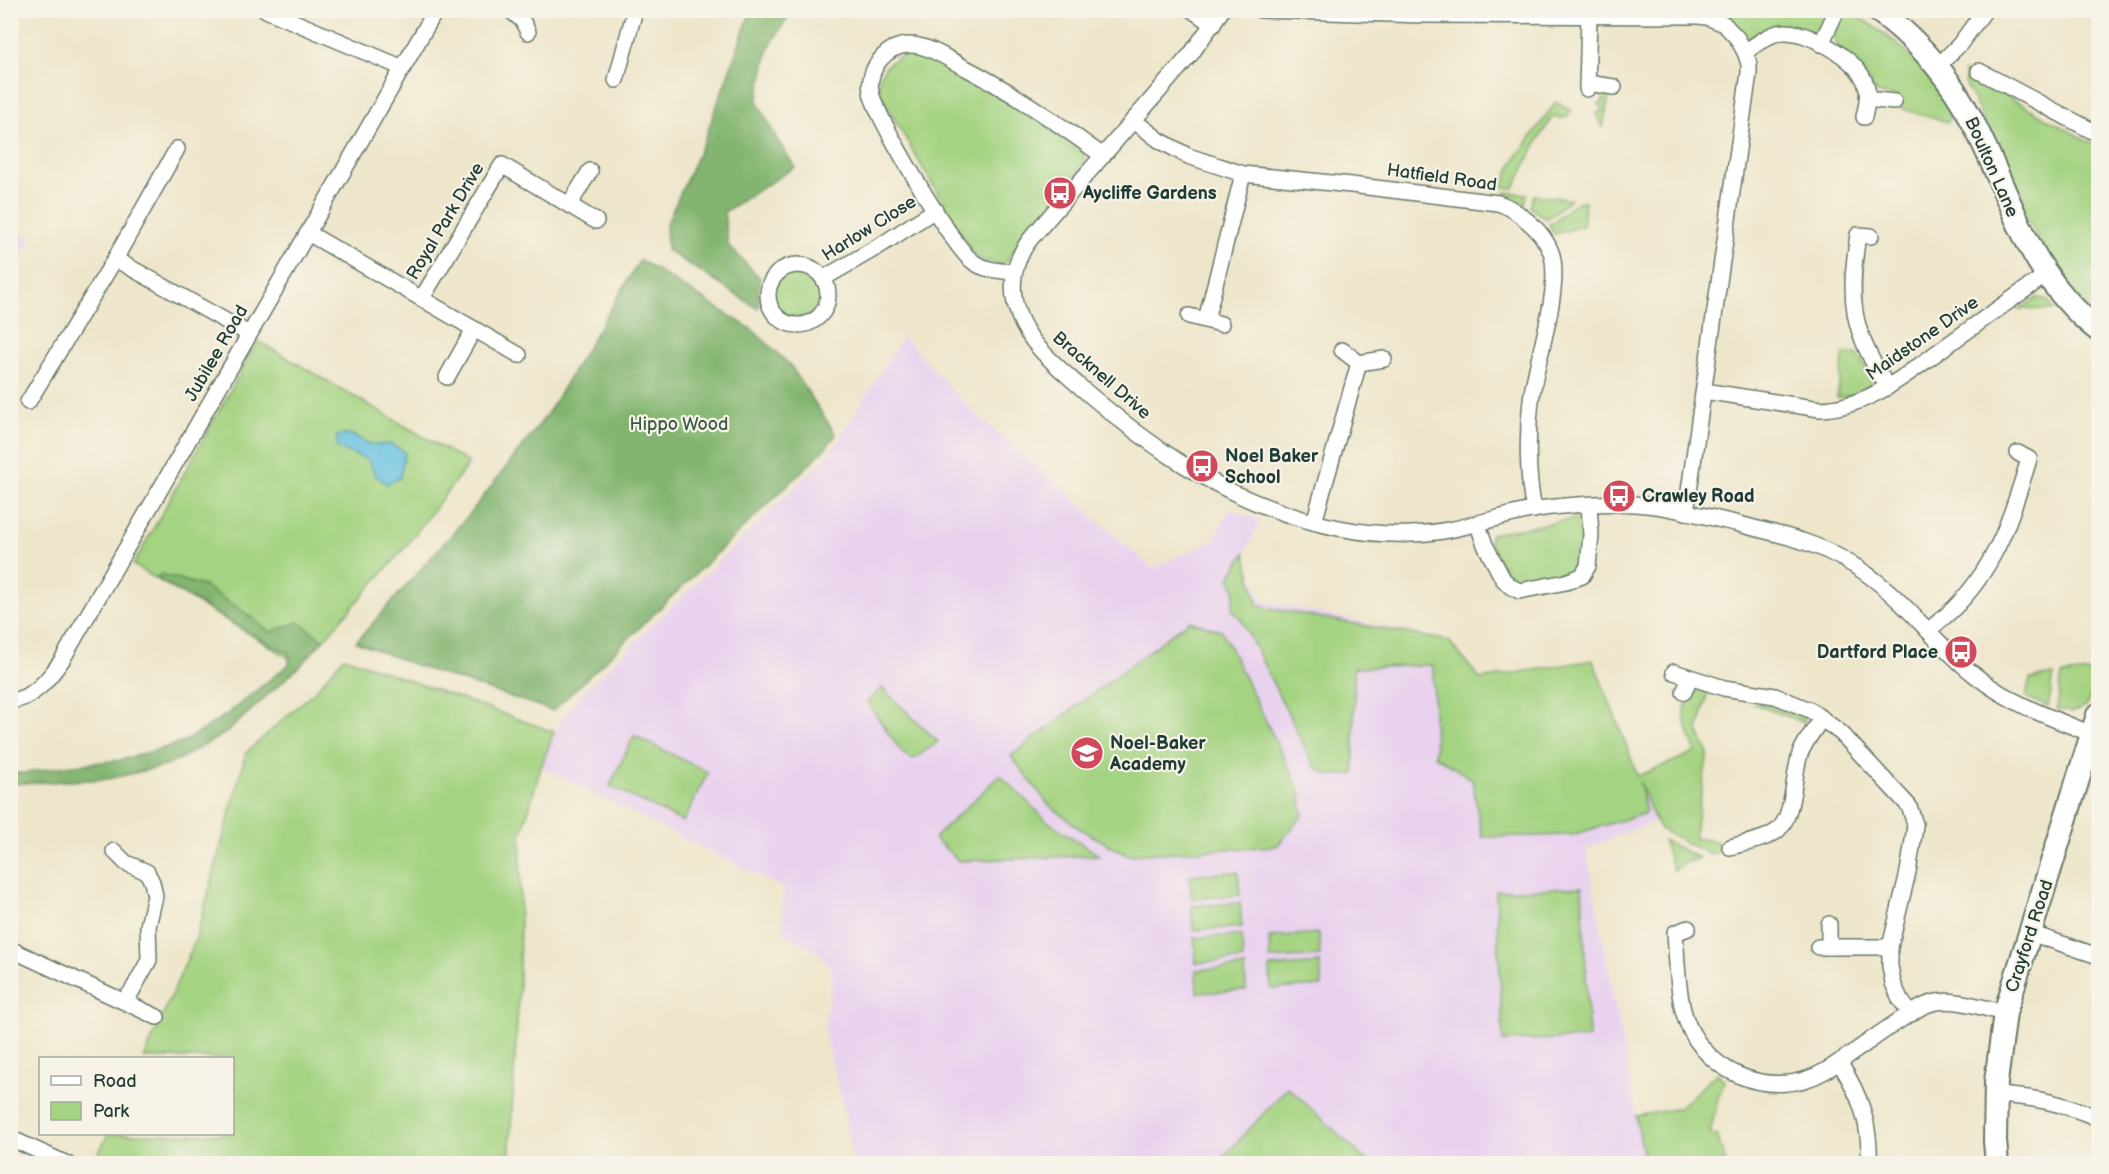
<svg xmlns="http://www.w3.org/2000/svg" width="2109" height="1174" font-family="'Balsamiq Sans',sans-serif">
	<style>
		.built { fill: #e9d2ee }
		.green { fill: #a4d381; stroke: #62885a; stroke-width: 1.5 }
		.forest { fill: #83b56f; stroke: #517952; stroke-width: 1.5 }
		.water { fill: #62c0e0; stroke: #407e8a; stroke-width: 1.5 }
		.lines { fill: none; stroke-linecap: round; stroke-linejoin: round }
		.street-casing { stroke: #677868; stroke-width: 18 }
		.secondary-casing { stroke: #677868; stroke-width: 26 }
		.street { stroke: #fff; stroke-width: 15 }
		.secondary { stroke: #fff; stroke-width: 22 }
		.labels { text-anchor: middle; stroke-width: 4.5; stroke-linejoin: round; paint-order: stroke }
		.street-label { font-size: 18px; fill: #1f3d34; stroke: #f7f3e8 }
		.poi-label { font-size: 18px; font-weight: bold; fill: #1f3d34; stroke: #f7f3e8; text-anchor: start }
		.park-label { font-size: 18px; fill: #3a5b43; stroke: #f7f3e8 }
	</style>
	<rect width="100%" height="100%" fill="#f7f3e8"/>
	<filter id="ink" filterUnits="userSpaceOnUse"><feTurbulence type="fractalNoise" baseFrequency=".0167" numOctaves="2"/><feDisplacementMap in="SourceGraphic" scale="12" xChannelSelector="R" yChannelSelector="G"/><feConvolveMatrix kernelMatrix="1 2 1 2 8 2 1 2 1" color-interpolation-filters="sRGB"/></filter>
	<filter id="wash" filterUnits="userSpaceOnUse"><feTurbulence type="fractalNoise" baseFrequency=".008" numOctaves="4" result="noise"/><feDisplacementMap in="SourceGraphic" scale="24" xChannelSelector="R" yChannelSelector="G"/><feGaussianBlur stdDeviation="1.35" result="paint"/><feColorMatrix in="noise" values="0 0 0 0 0 0 0 0 0 0 0 0 0 0 0 0 0 1.4 0 .05"/><feComposite in="paint" operator="in"/></filter>
	<g filter="url(#wash)">
		<rect width="100%" height="100%" fill="#eee6ca"/>
		<g class="built">
			<polygon points="11,225 32,239 11,273"/>
			<polygon points="903,336 968,407 1152,568 1213,541 1230,508 1261,521 1245,553 1261,600 1449,641 1480,679 1593,660 1655,821 1586,849 1645,1163 853,1163 843,1105 824,1031 833,972 818,952 783,933 783,888 541,767 551,739 564,715 584,691 830,453"/>
		</g>
		<g class="green">
			<polygon points="1699,11 1831,11 1823,28 1818,31 1749,38"/>
			<path d="M1848,12C1896,36 1927,67 1953,115L1947,122L1899,108V97L1877,93L1836,44C1831,30 1835,20 1848,12Z"/>
			<path d="M914,52L925,54L1011,101L1077,143C1084,152 1086,156 1083,167L1020,241L1006,262L999,264L980,259L972,252L882,98C872,73 890,57 914,52Z"/>
			<polygon points="1964,72 2098,147 2098,318 2063,283 2024,213 1992,138 1965,82"/>
			<polygon points="1600,92 1610,92 1603,127 1596,114 1602,110 1599,104 1604,101"/>
			<polygon points="1556,102 1571,111 1567,117 1561,119 1553,116 1537,142 1514,188 1503,187 1511,165"/>
			<polygon points="1507,192 1527,194 1524,206 1505,193"/>
			<polygon points="1534,195 1571,199 1546,219 1530,207"/>
			<polygon points="1578,201 1585,201 1583,226 1554,234 1549,225"/>
			<circle cx="798" cy="295" r="25"/>
			<polygon points="2036,298 2046,299 2055,310 2020,309"/>
			<polygon points="258,341 469,463 403,550 301,665 133,565"/>
			<path d="M1844,354H1857C1861,361 1868,368 1870,376C1875,393 1848,396 1837,398Z"/>
			<path d="M1578,518C1584,526 1583,536 1581,545C1579,551 1579,559 1576,564C1569,580 1539,580 1524,583C1504,580 1498,557 1489,541L1491,534Z"/>
			<path d="M1245,553L1258,606L1449,641L1480,679L1593,660L1638,776L1696,752C1687,730 1674,705 1700,689L1708,692L1698,731L1708,752L1694,838L1717,841L1719,850L1714,854L1707,853L1660,829L1655,821L1640,782L1646,813L1572,835L1482,837L1472,779L1435,756L1433,665L1354,668V774L1328,775L1314,766L1241,619L1232,609L1235,590L1230,577Z"/>
			<polygon points="1189,621 1222,631 1300,791 1303,815 1277,846 1127,855 1079,828 1048,804 1011,756"/>
			<polygon points="344,657 554,732 541,767 521,836 519,989 509,1163 93,1164 108,1134 232,1134 232,1058 144,1058 196,939 246,753 314,692"/>
			<polygon points="2098,671 2098,676 2087,706 2072,712 2057,709 2062,675"/>
			<polygon points="2054,675 2048,707 2026,697 2030,679"/>
			<polygon points="882,688 938,742 914,759 903,754 867,702"/>
			<polygon points="1765,702 1778,704 1800,711 1805,723 1754,704"/>
			<polygon points="634,736 708,772 683,822 610,786"/>
			<polygon points="1000,775 1047,821 1099,855 959,861 934,838"/>
			<polygon points="1663,840 1699,858 1683,864 1674,871"/>
			<polygon points="1238,872 1240,895 1192,899 1189,875"/>
			<polygon points="1582,887 1589,1038 1503,1041 1496,891"/>
			<polygon points="1240,903 1242,927 1193,930 1192,906"/>
			<polygon points="1319,933 1320,956 1270,959 1269,937"/>
			<polygon points="1242,935 1243,959 1196,963 1194,938"/>
			<polygon points="1320,963 1322,986 1271,989 1270,967"/>
			<polygon points="1245,967 1246,990 1197,993 1196,970"/>
			<polygon points="1717,1073 1725,1081 1718,1098 1710,1133 1717,1135 1726,1163 1645,1163 1636,1116 1679,1108"/>
			<polygon points="1288,1087 1369,1163 1218,1163"/>
		</g>
		<g class="forest">
			<polygon points="751,11 792,11 769,47 757,101 779,143 795,167 724,212 728,245 760,278 758,309 667,250 666,225 704,141"/>
			<polygon points="640,260 753,330 790,365 836,435 823,451 553,711 420,667 356,642 468,516 546,416"/>
			<polygon points="161,574 204,586 243,611 270,632 299,622 323,640 301,665 226,733 169,765 108,779 11,784 11,773 26,773 64,766 121,760 184,742 226,715 289,664 289,653 273,646 156,578"/>
		</g>
		<polygon class="water" points="350,434 368,443 377,445 391,444 405,452 400,478 387,484 375,475 368,460 337,448 337,436"/>
	</g>
	<g filter="url(#ink)">
		<g class="lines">
			<g class="street-casing">
				<g id="street">
					<polyline points="266,10 403,68"/>
					<polyline points="510,10 522,20 528,32"/>
					<polyline points="1192,10 1213,25"/>
					<path d="M1222,10L1191,54L1032,237C1013,260 1008,288 1019,316C1029,344 1057,366 1078,385C1135,434 1199,482 1270,508C1315,525 1363,536 1411,534C1457,533 1489,518 1532,510C1569,504 1619,501 1656,506C1684,510 1712,518 1739,524C1760,530 1782,534 1802,541C1839,553 1874,576 1901,603C1926,627 1948,655 1976,676C2011,704 2051,718 2092,734"/>
					<path d="M1260,10L1422,15L1698,16L1707,17L1724,24L1737,38L1745,52C1757,44 1772,31 1787,32C1812,33 1859,60 1866,85C1870,95 1866,107 1864,117"/>
					<polyline points="1821,44 1837,10"/>
					<polyline points="1937,67 1960,44 1985,10"/>
					<polyline points="1979,71 2098,134"/>
					<polyline points="616,80 635,10"/>
					<polyline points="1587,83 1614,87"/>
					<polyline points="1587,89 1589,15"/>
					<polyline points="1867,99 1894,102"/>
					<path d="M1133,120L1159,140L1188,156L1243,174L1351,185L1498,203C1508,206 1517,212 1525,219C1538,229 1547,240 1552,255C1561,292 1536,360 1531,400C1527,433 1527,477 1534,510"/>
					<polyline points="569,205 590,171"/>
					<polyline points="308,233 519,355"/>
					<path d="M1871,236L1858,235C1848,300 1851,331 1888,387"/>
					<polyline points="115,259 249,334"/>
					<circle cx="798" cy="295" r="30"/>
					<path d="M1014,272C1000,271 982,270 971,260C952,245 875,115 871,92C867,69 886,45 910,45C927,45 945,57 960,65C1011,91 1057,122 1103,156"/>
					<polyline points="824,278 881,245 935,210"/>
					<polyline points="422,298 502,165 596,221"/>
					<polyline points="1189,316 1221,324"/>
					<polyline points="1206,320 1243,174"/>
					<polyline points="1342,350 1359,363 1384,359"/>
					<polyline points="447,377 474,329"/>
					<path d="M1704,391L1820,409C1870,408 1910,371 1949,344C1981,321 2013,298 2046,275"/>
					<polyline points="28,402 115,259 177,149"/>
					<polyline points="1686,512 1749,73 1749,64 1745,52"/>
					<polyline points="1314,522 1359,363"/>
					<polyline points="1478,525 1485,545 1503,579 1510,586 1519,591 1566,582 1582,576 1588,566 1591,535 1589,505"/>
					<path d="M1928,631C1938,622 1950,613 1959,603C1998,562 2013,512 2029,459L2018,453"/>
					<polyline points="1674,672 1724,688 1775,696 1810,710 1841,733 1909,806 1915,824 1914,834 1908,872 1890,947 1890,966 1893,983 1900,999 1911,1014"/>
					<polyline points="1684,692 1690,678"/>
					<path d="M10,701C34,699 50,677 62,660L436,10"/>
					<path d="M1730,847C1745,843 1766,840 1778,830C1794,816 1793,775 1800,754C1805,741 1815,729 1822,718"/>
					<polyline points="114,851 126,863 147,872 152,882 155,896 148,926 149,960 132,991 124,1001"/>
					<path d="M1688,928L1675,933C1677,958 1677,986 1683,1010C1698,1071 1770,1103 1825,1071C1852,1055 1877,1034 1905,1017C1912,1013 1920,1007 1929,1004C1952,996 1982,1008 2005,1013"/>
					<polyline points="2030,933 2098,956"/>
					<polyline points="1818,947 1890,947"/>
					<polyline points="1829,947 1829,924"/>
					<polyline points="10,949 157,1017"/>
					<path d="M1839,1062C1860,1094 1871,1125 1869,1164"/>
					<path d="M1995,1095C2035,1097 2062,1103 2098,1118"/>
					<polyline points="10,1138 67,1164"/>
				</g>
			</g>
			<g class="secondary-casing">
				<g id="secondary">
					<path d="M1877,10C1911,34 1942,68 1963,104C2011,186 2019,267 2098,330"/>
					<polyline points="1997,1164 1995,1141 1996,1082 2005,1013 2098,715"/>
				</g>
			</g>
			<use href="#street" class="street"/>
			<use href="#secondary" class="secondary"/>
		</g>
	</g>
	<defs>
		<g id="bus-disc" transform="scale(1.725)"><circle r="9.5" fill="#d1495b" stroke="#f7f3e8"/><path d="M-5-6H5V4H4V6H2V4H-2V6H-4V4H-5ZM-3.5-4V0h7V-4ZM-3.5 1.2v1.5H-2V1.2ZM2 1.2v1.5H3.5V1.2Z" fill="#fff"/></g>
		<g id="school-disc" transform="scale(1.725)"><circle r="9.5" fill="#d1495b" stroke="#f7f3e8"/><path d="M0-5L7-2L0 1L-7-2ZM-4 1L0 2.5L4 1V4Q0 6-4 4Z" fill="#fff"/></g>
	</defs>
	<g fill-rule="evenodd">
		<use href="#bus-disc" x="1060" y="193"/>
		<use href="#bus-disc" x="1202" y="466"/>
		<use href="#bus-disc" x="1619" y="496"/>
		<use href="#bus-disc" x="1961" y="652"/>
		<use href="#school-disc" x="1087" y="753"/>
	</g>
	<g class="labels">
		<g class="street-label">
			<text transform="translate(1992 167) rotate(66)" y="6">Boulton Lane</text>
			<text transform="translate(1442 177) rotate(8)" y="6">Hatfield Road</text>
			<text transform="translate(445 221) rotate(-59)" y="6">Royal Park Drive</text>
			<text transform="translate(869 228) rotate(-32)" y="6">Harlow Close</text>
			<text transform="translate(1922 338) rotate(-35)" y="6">Maidstone Drive</text>
			<text transform="translate(216 353) rotate(-60)" y="6">Jubilee Road</text>
			<text transform="translate(1102 375) rotate(41)" y="6">Bracknell Drive</text>
			<text transform="translate(2029 936) rotate(-72)" y="6">Crayford Road</text>
		</g>
		<g class="poi-label">
			<text x="1083" y="199">Aycliffe Gardens</text>
			<text x="1225" y="462">Noel Baker<tspan x="1225" dy="21">School</tspan></text>
			<text x="1642" y="502">Crawley Road</text>
			<text x="1938" y="658" text-anchor="end">Dartford Place</text>
			<text x="1110" y="749">Noel-Baker<tspan x="1110" dy="21">Academy</tspan></text>
		</g>
		<g class="park-label">
			<text x="679" y="430">Hippo Wood</text>
		</g>
	</g>
	<rect width="2109" height="1174" fill="none" stroke="#f7f3e8" stroke-width="36"/>
	<rect x="39" y="1057" width="195" height="78" fill="#f7f3e8" stroke="#a1aaa0" stroke-width="1.5"/>
	<rect x="51" y="1076" width="30" height="9" fill="#ffffff" stroke="#a1aaa0" stroke-width="1.5"/>
	<text x="93" y="1087" font-size="18" fill="#1f3d34">Road</text>
	<rect x="51" y="1102" width="30" height="18" fill="#a4d381" stroke="#a1aaa0" stroke-width="1.5"/>
	<text x="93" y="1117" font-size="18" fill="#1f3d34">Park</text>
</svg>
